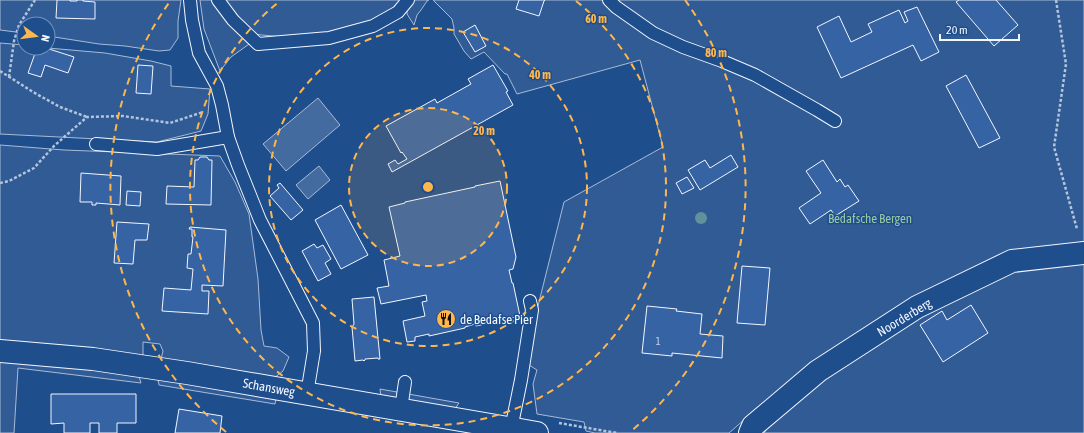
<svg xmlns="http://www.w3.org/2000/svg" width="1084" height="433" font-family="'Asap Condensed',sans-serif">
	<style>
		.built { fill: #305b95; stroke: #a8bbd7 }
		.water { fill: #446ba0; stroke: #a8bbd7 }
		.building { fill: #3563a3; stroke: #f2f6ff }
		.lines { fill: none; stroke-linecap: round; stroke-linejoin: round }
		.service-casing { stroke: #f2f6ff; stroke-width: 14 }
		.minor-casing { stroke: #f2f6ff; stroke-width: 24 }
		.path { stroke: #b3c4dc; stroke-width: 2.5; stroke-dasharray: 3 2; stroke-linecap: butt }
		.service { stroke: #1f4e8c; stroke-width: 12 }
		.minor { stroke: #1f4e8c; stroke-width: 22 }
		.tree { fill: #61919a }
		.ring { fill: none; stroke: #ffb74d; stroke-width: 2; stroke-dasharray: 7 5 }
		.labels { text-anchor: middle; stroke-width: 3; stroke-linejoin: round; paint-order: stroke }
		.number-label { font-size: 11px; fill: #c3d1e8 }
		.park-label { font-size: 13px; fill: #97c8a6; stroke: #1f4e8c }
		.street-label { font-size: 13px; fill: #f2f6ff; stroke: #1f4e8c }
		.poi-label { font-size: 13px; fill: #f2f6ff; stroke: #1f4e8c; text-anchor: start }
		.centre { fill: #ffb74d; stroke: #1f4e8c; stroke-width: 2 }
		.ring-label { font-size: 12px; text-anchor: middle; font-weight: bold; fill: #ffb74d; stroke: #1f4e8c; stroke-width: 3; stroke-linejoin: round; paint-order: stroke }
	</style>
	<rect width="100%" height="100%" fill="#1f4e8c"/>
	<g class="built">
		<polygon points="0,0 181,0 178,21 178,38 170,50 159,51 125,46 99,44 48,36 48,24 24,24 24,33 0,30"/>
		<polygon points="200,0 214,0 252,42 231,57 220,71 204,29"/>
		<polygon points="225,0 400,0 387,15 362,27 292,38 252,34"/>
		<polygon points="410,0 429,0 427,1 421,10 417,15 414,25 407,14 407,3"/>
		<polygon points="433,0 1084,0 1084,433 764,433 766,430 745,419 729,433 595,433 586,431 584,422 537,414 533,384 537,370 524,362 564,202 663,147 640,60 517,94 507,74 505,74 484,52 471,59 464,51 454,34 454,28 452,19"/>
		<polygon points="0,43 24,45 24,48 48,48 105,53 151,61 171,66 171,86 210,89 208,114 201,131 157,142 0,134"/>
		<polygon points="0,145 64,150 220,156 235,182 249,214 258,279 261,330 264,346 277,348 289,357 283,371 274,378 161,359 163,351 160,344 143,342 143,356 0,342"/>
		<polygon points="0,360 93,369 139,376 141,383 18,368 14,433 0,433"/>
		<polygon points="158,379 276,398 275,404 159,385"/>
		<polygon points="380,389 459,403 455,409 381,397"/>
	</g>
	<g class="water">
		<polygon points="318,98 340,125 286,171 263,144"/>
		<polygon points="319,166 330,180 308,199 296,185"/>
	</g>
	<g class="building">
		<polygon points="57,0 70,0 70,1 77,1 77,0 83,0 83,1 95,2 95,19 56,18"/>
		<polygon points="519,0 545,0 544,1 539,16 516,9"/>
		<polygon points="959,0 996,0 1018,25 994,46 956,2"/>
		<polygon points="917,7 939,52 921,61 913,45 841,78 817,27 839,16 851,42 872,32 868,24 899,10 905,23 908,21 904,12"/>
		<polygon points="475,25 486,46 475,52 463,32"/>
		<polygon points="37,48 46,48 74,57 68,73 45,65 41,77 28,73"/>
		<polygon points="138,65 153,66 151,94 136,93"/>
		<polygon points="493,65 508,91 506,92 513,105 392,172 388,164 395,160 398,164 407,159 402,152 401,153 386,126 435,99 437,103 471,84 468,79"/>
		<polygon points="966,75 1000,138 979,148 946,86"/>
		<polygon points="731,155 738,167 700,190 688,170 705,160 710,168"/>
		<polygon points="200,157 207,157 209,160 212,160 211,205 166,204 167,186 194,187 195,160 198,160"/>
		<polygon points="823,160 837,182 840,179 845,187 848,185 859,201 835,216 831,210 810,224 799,208 821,193 806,171"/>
		<polygon points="81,173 121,176 120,205 96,203 96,205 92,205 92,202 80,202"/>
		<polygon points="687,177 694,188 682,194 676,183"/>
		<polygon points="500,181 516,257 513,269 509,270 512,283 513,283 520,316 476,326 475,324 465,327 465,328 429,336 429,334 415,337 415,341 407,342 403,321 425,316 422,302 427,301 426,295 381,304 377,288 389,286 384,260 400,256 389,207 405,203 405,202 475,187 475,186"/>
		<polygon points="280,183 303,210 291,220 270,196 279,188 277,185"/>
		<polygon points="127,191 141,192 140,206 126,205"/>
		<polygon points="341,205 368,255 341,269 315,220"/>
		<polygon points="117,222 149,224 147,240 135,240 133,264 114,263"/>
		<polygon points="190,227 226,230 223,286 202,285 202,291 209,291 208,314 162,311 164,288 191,290 193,269 187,268 188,254 191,254 193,237 192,237 192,229 189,229"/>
		<polygon points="314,244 317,248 323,245 331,259 325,263 331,274 318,281 302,251"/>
		<polygon points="742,266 770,268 765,325 737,323"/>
		<polygon points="374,297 380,359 378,359 378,358 365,359 365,360 364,361 363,360 355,361 352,327 354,324 352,299"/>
		<polygon points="971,305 988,333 943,362 920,325 942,311 947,320"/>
		<polygon points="647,306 677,309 676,311 702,314 700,334 723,336 722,358 672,353 672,356 642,353"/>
		<polygon points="51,394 136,394 136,423 117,423 117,433 99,433 99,423 90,423 90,433 64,433 64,423 51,424"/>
		<polygon points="179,409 222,416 220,433 175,433"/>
	</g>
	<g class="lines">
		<g class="service-casing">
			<g id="service">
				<polyline points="190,0 192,20 199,53 217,86 222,105 228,137 238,165 260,220 313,323 314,351 307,394"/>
				<polyline points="218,0 233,20 258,44 329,38 373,26 398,12 408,0"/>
				<polyline points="609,0 616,7 653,33 683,47 722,61 755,75 817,110 835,121"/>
				<polyline points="96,144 157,149 228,137"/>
				<polyline points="401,409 405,382"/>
				<polyline points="511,429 521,380 532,310 530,301"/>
			</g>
		</g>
		<g class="minor-casing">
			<g id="minor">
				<polyline points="0,351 93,359 187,373 537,433"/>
				<polyline points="750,433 753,426 818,371 917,307 1012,261 1084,253"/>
			</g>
		</g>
		<g class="path">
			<polyline points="1056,0 1066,64 1054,147 1077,229"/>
			<polyline points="0,71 33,92 60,107 87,117"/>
			<polyline points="9,77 14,41 19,25 35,0"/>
			<polyline points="0,183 9,181 34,168 54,146 87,117 123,116 170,123 203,112"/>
			<polyline points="559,423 617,433"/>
		</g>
		<use href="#service" class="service"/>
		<use href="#minor" class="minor"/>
	</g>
	<circle class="tree" cx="701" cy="218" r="6"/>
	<circle cx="428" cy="187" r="79" fill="#ffb74d" fill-opacity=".12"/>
	<g class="ring">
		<circle cx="428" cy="187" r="79"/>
		<circle cx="428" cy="187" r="159"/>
		<path d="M576 1A238 238 0 1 1 280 1"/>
		<path d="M226 432A318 318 0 0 1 171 0M685 0A318 318 0 0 1 630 432"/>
	</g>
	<defs>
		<g id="restaurant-disc" transform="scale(1)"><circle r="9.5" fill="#ffb74d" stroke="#1f4e8c"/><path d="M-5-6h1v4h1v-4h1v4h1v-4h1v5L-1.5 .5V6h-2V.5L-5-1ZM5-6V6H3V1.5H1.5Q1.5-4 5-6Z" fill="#111"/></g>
	</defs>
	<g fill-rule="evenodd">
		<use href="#restaurant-disc" x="446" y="319"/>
	</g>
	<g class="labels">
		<g class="number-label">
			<text x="658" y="345">1</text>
		</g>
		<g class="park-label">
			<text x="870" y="223">Bedafsche Bergen</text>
		</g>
		<g class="street-label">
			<text transform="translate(904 317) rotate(-31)" y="5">Noorderberg</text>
			<text transform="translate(269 387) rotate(10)" y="5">Schansweg</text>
		</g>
		<g class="poi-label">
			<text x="460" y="324">de Bedafse Pier</text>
		</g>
	</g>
	<circle cx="428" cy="187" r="6" class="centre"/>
	<g class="ring-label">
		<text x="596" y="23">60 m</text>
		<text x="716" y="57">80 m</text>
		<text x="540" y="79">40 m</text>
		<text x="484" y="135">20 m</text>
	</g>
	<g transform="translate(36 36) rotate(104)"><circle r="19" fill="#1f4e8c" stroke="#7391ba"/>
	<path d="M0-3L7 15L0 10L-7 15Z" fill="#ffb74d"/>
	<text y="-6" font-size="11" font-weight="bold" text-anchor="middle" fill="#f2f6ff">N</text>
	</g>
	<path d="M940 34v6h79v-6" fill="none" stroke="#f2f6ff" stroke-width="2"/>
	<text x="946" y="34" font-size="12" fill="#f2f6ff" stroke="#1f4e8c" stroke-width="3" paint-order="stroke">20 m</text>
</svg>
